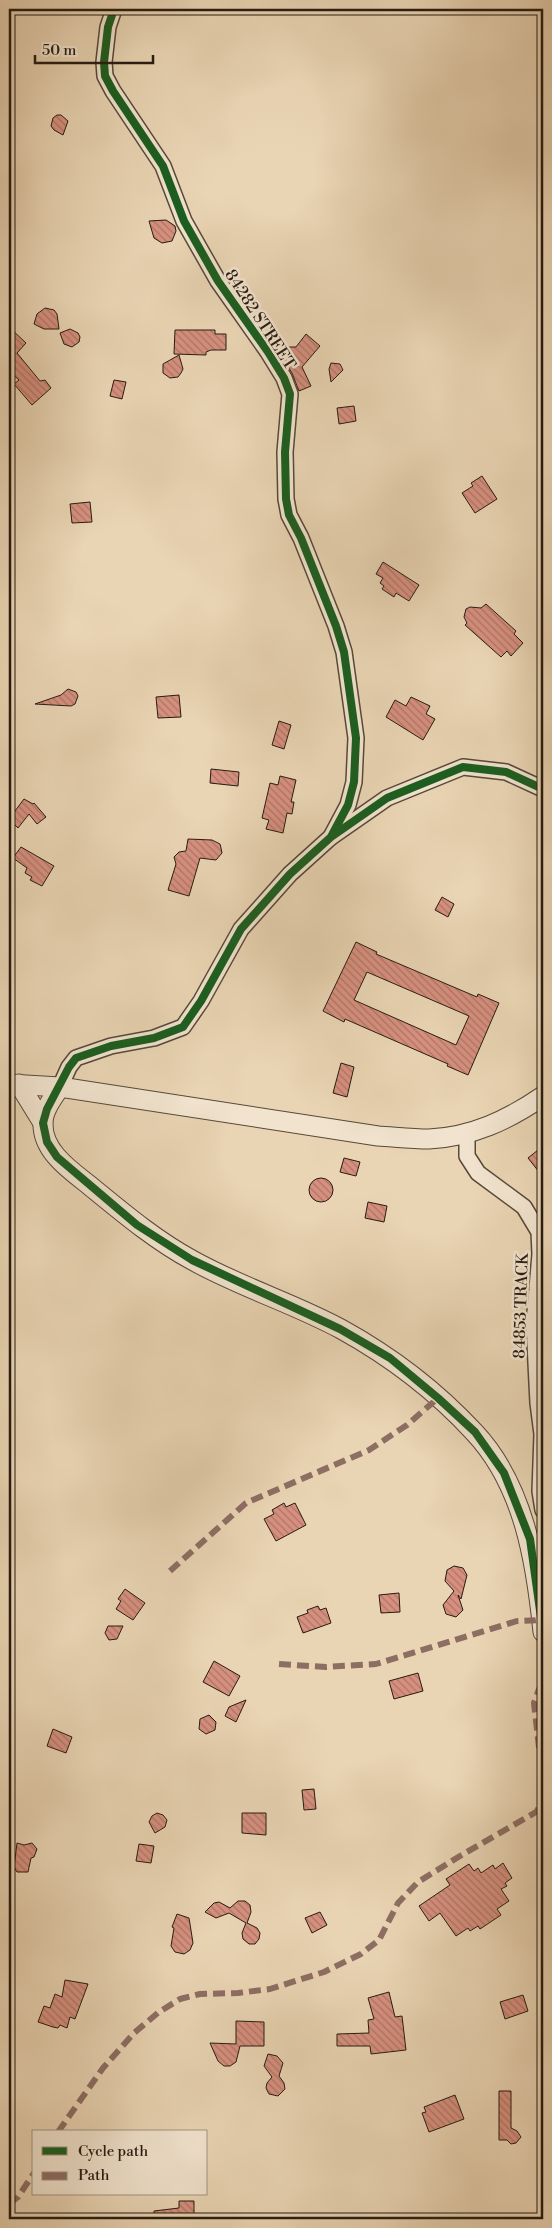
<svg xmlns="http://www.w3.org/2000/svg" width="552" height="2228" font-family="'Libre Bodoni',serif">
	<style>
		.building { fill: url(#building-back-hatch); stroke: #261b12; fill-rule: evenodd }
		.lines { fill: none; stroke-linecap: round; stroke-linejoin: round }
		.minor-casing { stroke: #57493a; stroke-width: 18 }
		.tertiary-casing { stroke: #57493a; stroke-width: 21 }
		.minor { stroke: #f1e3ce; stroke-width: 15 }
		.tertiary { stroke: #f1e3ce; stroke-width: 19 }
		.quiet { stroke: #8d6e63; stroke-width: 6; stroke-dasharray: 12 6; stroke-linecap: butt }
		.cycleway-casing { stroke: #f1e3ce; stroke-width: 11 }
		.cycleway { stroke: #1b5e20; stroke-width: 8 }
		.labels { text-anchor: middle; stroke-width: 5; stroke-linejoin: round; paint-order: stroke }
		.street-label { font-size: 16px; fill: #261b12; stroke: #f1e3ce }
	</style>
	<defs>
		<pattern id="building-back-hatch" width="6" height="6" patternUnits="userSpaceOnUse" patternTransform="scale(1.25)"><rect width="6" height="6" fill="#d7907f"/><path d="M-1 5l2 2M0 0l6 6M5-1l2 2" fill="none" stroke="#ae7567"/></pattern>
	</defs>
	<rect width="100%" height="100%" fill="#e9d4b3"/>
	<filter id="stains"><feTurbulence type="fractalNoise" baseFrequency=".004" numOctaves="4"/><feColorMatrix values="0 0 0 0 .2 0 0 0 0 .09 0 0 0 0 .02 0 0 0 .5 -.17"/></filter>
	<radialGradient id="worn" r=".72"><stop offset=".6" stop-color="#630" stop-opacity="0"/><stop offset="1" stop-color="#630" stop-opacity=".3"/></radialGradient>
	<g class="building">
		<polygon points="57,115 61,115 68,121 63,135 54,130 51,126 53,118"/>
		<polygon points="166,220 175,226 176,231 172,241 162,243 154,238 149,221"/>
		<polygon points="45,308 54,310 57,314 59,329 44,329 34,324 37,314"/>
		<polygon points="9,327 26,343 17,353 40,381 45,380 51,388 32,405 14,384 19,380 9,371"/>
		<polygon points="70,329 78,333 80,337 79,342 72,347 64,344 60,333"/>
		<polygon points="175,330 215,330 215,334 226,334 226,350 211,350 206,352 206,355 174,354"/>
		<polygon points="306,334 320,346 302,367 311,386 299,391 292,373 280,354 288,347 296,347"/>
		<polygon points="179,355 183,369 181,373 178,377 170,378 163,373 163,364"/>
		<polygon points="331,363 340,364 343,370 331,382 329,369"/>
		<polygon points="114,380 126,382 122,399 110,396"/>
		<polygon points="354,406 356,421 339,424 337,408"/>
		<polygon points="482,476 497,499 475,513 462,493 473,486 471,483"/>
		<polygon points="90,502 92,522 72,523 70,504"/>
		<polygon points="383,562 419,585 409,601 396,593 394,597 382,589 384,586 380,583 383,578 376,574"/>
		<polygon points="486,604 516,631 514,634 523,643 511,656 507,651 501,657 465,625 467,623 464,617 466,609 470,607 481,608"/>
		<polygon points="68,689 76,692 78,696 75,704 71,706 35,704 61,695"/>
		<polygon points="179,695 181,717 158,718 156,697"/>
		<polygon points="411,697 430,706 426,714 435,719 423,740 386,717 395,700 406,706"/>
		<polygon points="279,721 291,725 284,749 272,745"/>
		<polygon points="211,769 239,772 238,786 210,783"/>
		<polygon points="280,776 296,780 291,802 294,802 292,814 287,813 283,833 266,829 269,820 262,818 270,783 278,785"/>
		<polygon points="24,799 33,804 34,803 46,817 37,824 29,814 18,828 9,819"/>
		<polygon points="188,839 212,840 220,844 221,848 222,853 216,860 200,858 189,896 168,890 176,864 174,857 179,852 186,851"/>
		<polygon points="21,847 54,866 42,886 30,880 32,877 25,873 27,868 13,858"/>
		<polygon points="442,897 454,904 448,917 435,910"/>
		<path d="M356,942L377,952L376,954L477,997L478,994L499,1003L468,1075L447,1066L448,1064L345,1019L344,1022L323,1011ZM367,972L469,1016L456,1045L354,1000Z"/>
		<polygon points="341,1063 354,1067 347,1097 333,1093"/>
		<polygon points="543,1146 543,1177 528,1158"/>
		<polygon points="344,1158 360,1162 356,1176 340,1172"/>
		<circle cx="321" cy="1190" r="12"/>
		<polygon points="368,1202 387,1206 384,1222 365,1218"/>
		<polygon points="284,1503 286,1507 295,1503 306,1525 276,1541 264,1519 274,1514 272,1510"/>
		<polygon points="454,1566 463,1568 467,1575 461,1599 458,1595 463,1610 456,1617 446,1614 443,1605 454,1591 445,1581 447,1570"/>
		<polygon points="125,1589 145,1603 133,1620 116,1609 121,1601 118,1599"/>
		<polygon points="399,1593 400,1612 381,1613 379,1595"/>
		<polygon points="318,1606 320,1610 326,1608 331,1623 303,1633 297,1617 308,1613 307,1610"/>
		<polygon points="108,1626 123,1626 117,1639 109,1640 105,1633"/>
		<polygon points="214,1661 240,1676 229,1696 203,1682"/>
		<polygon points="418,1673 423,1691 394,1699 389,1681"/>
		<polygon points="246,1700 236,1722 225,1716 229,1707"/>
		<polygon points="209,1715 216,1722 215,1730 206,1734 199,1729 200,1719"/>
		<polygon points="53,1729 72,1737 66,1753 47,1746"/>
		<polygon points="314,1789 316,1809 304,1810 302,1790"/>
		<polygon points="157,1813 163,1815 167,1820 165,1827 155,1833 149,1822 152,1816"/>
		<polygon points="242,1813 266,1813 266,1835 242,1833"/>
		<polygon points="17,1843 24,1845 32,1843 37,1849 34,1857 31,1858 28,1872 17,1872 14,1867"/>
		<polygon points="139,1844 154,1846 151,1863 136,1861"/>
		<polygon points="503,1863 512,1878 505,1883 507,1886 501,1889 509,1901 497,1909 501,1915 480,1929 478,1926 470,1931 468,1928 456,1936 440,1913 429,1921 419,1906 450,1885 446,1879 469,1864 474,1871 478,1868 481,1873 493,1865 495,1869"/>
		<polygon points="238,1901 245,1901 250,1905 251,1912 247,1923 257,1928 260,1933 259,1939 255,1944 249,1944 243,1939 242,1933 246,1923 229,1913 216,1918 205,1912 214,1903 219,1902 230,1908"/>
		<polygon points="320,1912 327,1925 312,1933 305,1918"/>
		<polygon points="177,1914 189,1918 193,1943 190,1950 184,1954 175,1952 171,1946 174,1928 172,1927"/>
		<polygon points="65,1980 88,1984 75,2019 70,2017 67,2028 60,2025 58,2028 53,2027 38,2022 44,2006 50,2008 55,1994 62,1997"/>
		<polygon points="389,1992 395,2017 402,2016 406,2050 371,2054 370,2046 337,2046 337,2034 369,2033 368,2020 374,2019 368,1998"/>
		<polygon points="523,1995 528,2011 505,2019 500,2002"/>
		<polygon points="236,2021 264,2022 264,2046 240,2046 236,2062 230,2066 224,2066 218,2061 210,2043 236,2044"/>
		<polygon points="268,2054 277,2056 283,2063 279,2076 284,2083 285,2089 278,2096 269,2094 266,2088 267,2083 272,2077 264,2066"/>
		<polygon points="499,2091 511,2091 511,2128 517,2131 521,2137 516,2143 511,2144 507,2140 499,2140"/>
		<polygon points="455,2095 464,2119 429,2132 422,2113 426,2112 424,2107"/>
		<polygon points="179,2201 194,2201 194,2219 154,2219 154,2211 179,2208"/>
	</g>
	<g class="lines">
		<g class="minor-casing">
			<g id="minor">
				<polyline points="114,9 108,27 104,62 105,76 113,91 163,166 184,221 218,281 268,352 284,378 290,394 285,452 286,499 289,515 301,538 336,626 344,652 356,738 354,782 348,805 331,837"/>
				<polyline points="60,1087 69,1067 76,1058 111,1046 154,1038 183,1027 201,1001 241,929 290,874 331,837 387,798 463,767 506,772 543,789"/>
				<polyline points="467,1133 467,1156 478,1173 524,1207 539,1232 540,1254 534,1323 538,1403 542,1434 540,1491 543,1510"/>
			</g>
		</g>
		<g class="tertiary-casing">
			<g id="tertiary">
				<path d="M9,1084L60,1087L378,1136C395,1137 412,1139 429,1139C472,1137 508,1120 543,1096"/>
				<polyline points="19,1084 43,1123"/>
				<path d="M60,1087C53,1098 43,1110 43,1123C42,1151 70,1170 89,1185C122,1212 155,1240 192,1260C240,1287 293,1303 341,1329C390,1356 436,1391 474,1432C524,1485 536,1562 543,1632"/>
			</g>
		</g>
		<use href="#minor" class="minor"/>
		<use href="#tertiary" class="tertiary"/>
		<g class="quiet">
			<polyline points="170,1571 246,1503 369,1450 407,1425 438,1398"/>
			<polyline points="279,1664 326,1667 376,1664 517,1621 542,1620"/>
			<polyline points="543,1685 539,1689 534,1703 543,1783"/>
			<polyline points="58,2132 103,2068 134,2033 159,2012 180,1999 200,1994 238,1993 270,1989 324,1972 361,1954 379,1940 398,1903 418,1882 460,1856 536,1812 543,1801 543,1794"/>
			<polyline points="9,2204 18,2197 34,2173"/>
		</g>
		<g class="cycleway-casing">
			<g id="cycleway">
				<polyline points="114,9 108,27 104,62 105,76 113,91 163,166 184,221 218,281 268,352 284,378 290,394 285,452 286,499 289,515 301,538 336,626 344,652 356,738 354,782 348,805 332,835"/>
				<polyline points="543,789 506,772 463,767 387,798 331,837 290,874 241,929 201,1001 183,1027 154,1038 111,1046 76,1058 69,1067 47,1109 43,1123 47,1142 57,1157 137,1225 192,1260 340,1329 390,1358 438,1398 475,1432 504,1473 530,1539 543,1632"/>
			</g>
		</g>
		<use href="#cycleway" class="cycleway"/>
	</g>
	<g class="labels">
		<g class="street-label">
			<text transform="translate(261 319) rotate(57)" y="6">84282 STREET</text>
			<text transform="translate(520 1306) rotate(-88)" y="6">84853 TRACK</text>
		</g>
	</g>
	<rect width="552" height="2228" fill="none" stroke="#e9d4b3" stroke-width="30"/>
	<rect x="10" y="10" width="532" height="2208" fill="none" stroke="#261b12" stroke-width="2.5"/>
	<rect x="15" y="15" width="522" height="2198" fill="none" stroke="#261b12"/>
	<rect x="32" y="2130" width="175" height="65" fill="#f1e3ce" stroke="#a09383"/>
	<rect x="42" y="2147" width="25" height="8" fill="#1b5e20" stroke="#a09383"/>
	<text x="78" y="2156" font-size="15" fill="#261b12">Cycle path</text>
	<rect x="42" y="2172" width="25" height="8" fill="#8d6e63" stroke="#a09383"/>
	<text x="78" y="2180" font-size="15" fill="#261b12">Path</text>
	<path d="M35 55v8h118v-8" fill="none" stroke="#261b12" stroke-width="2.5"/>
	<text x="42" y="55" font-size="15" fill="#261b12" stroke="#f1e3ce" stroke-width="4" paint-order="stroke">50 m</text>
	<rect width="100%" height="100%" filter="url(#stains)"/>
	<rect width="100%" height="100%" fill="url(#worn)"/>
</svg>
